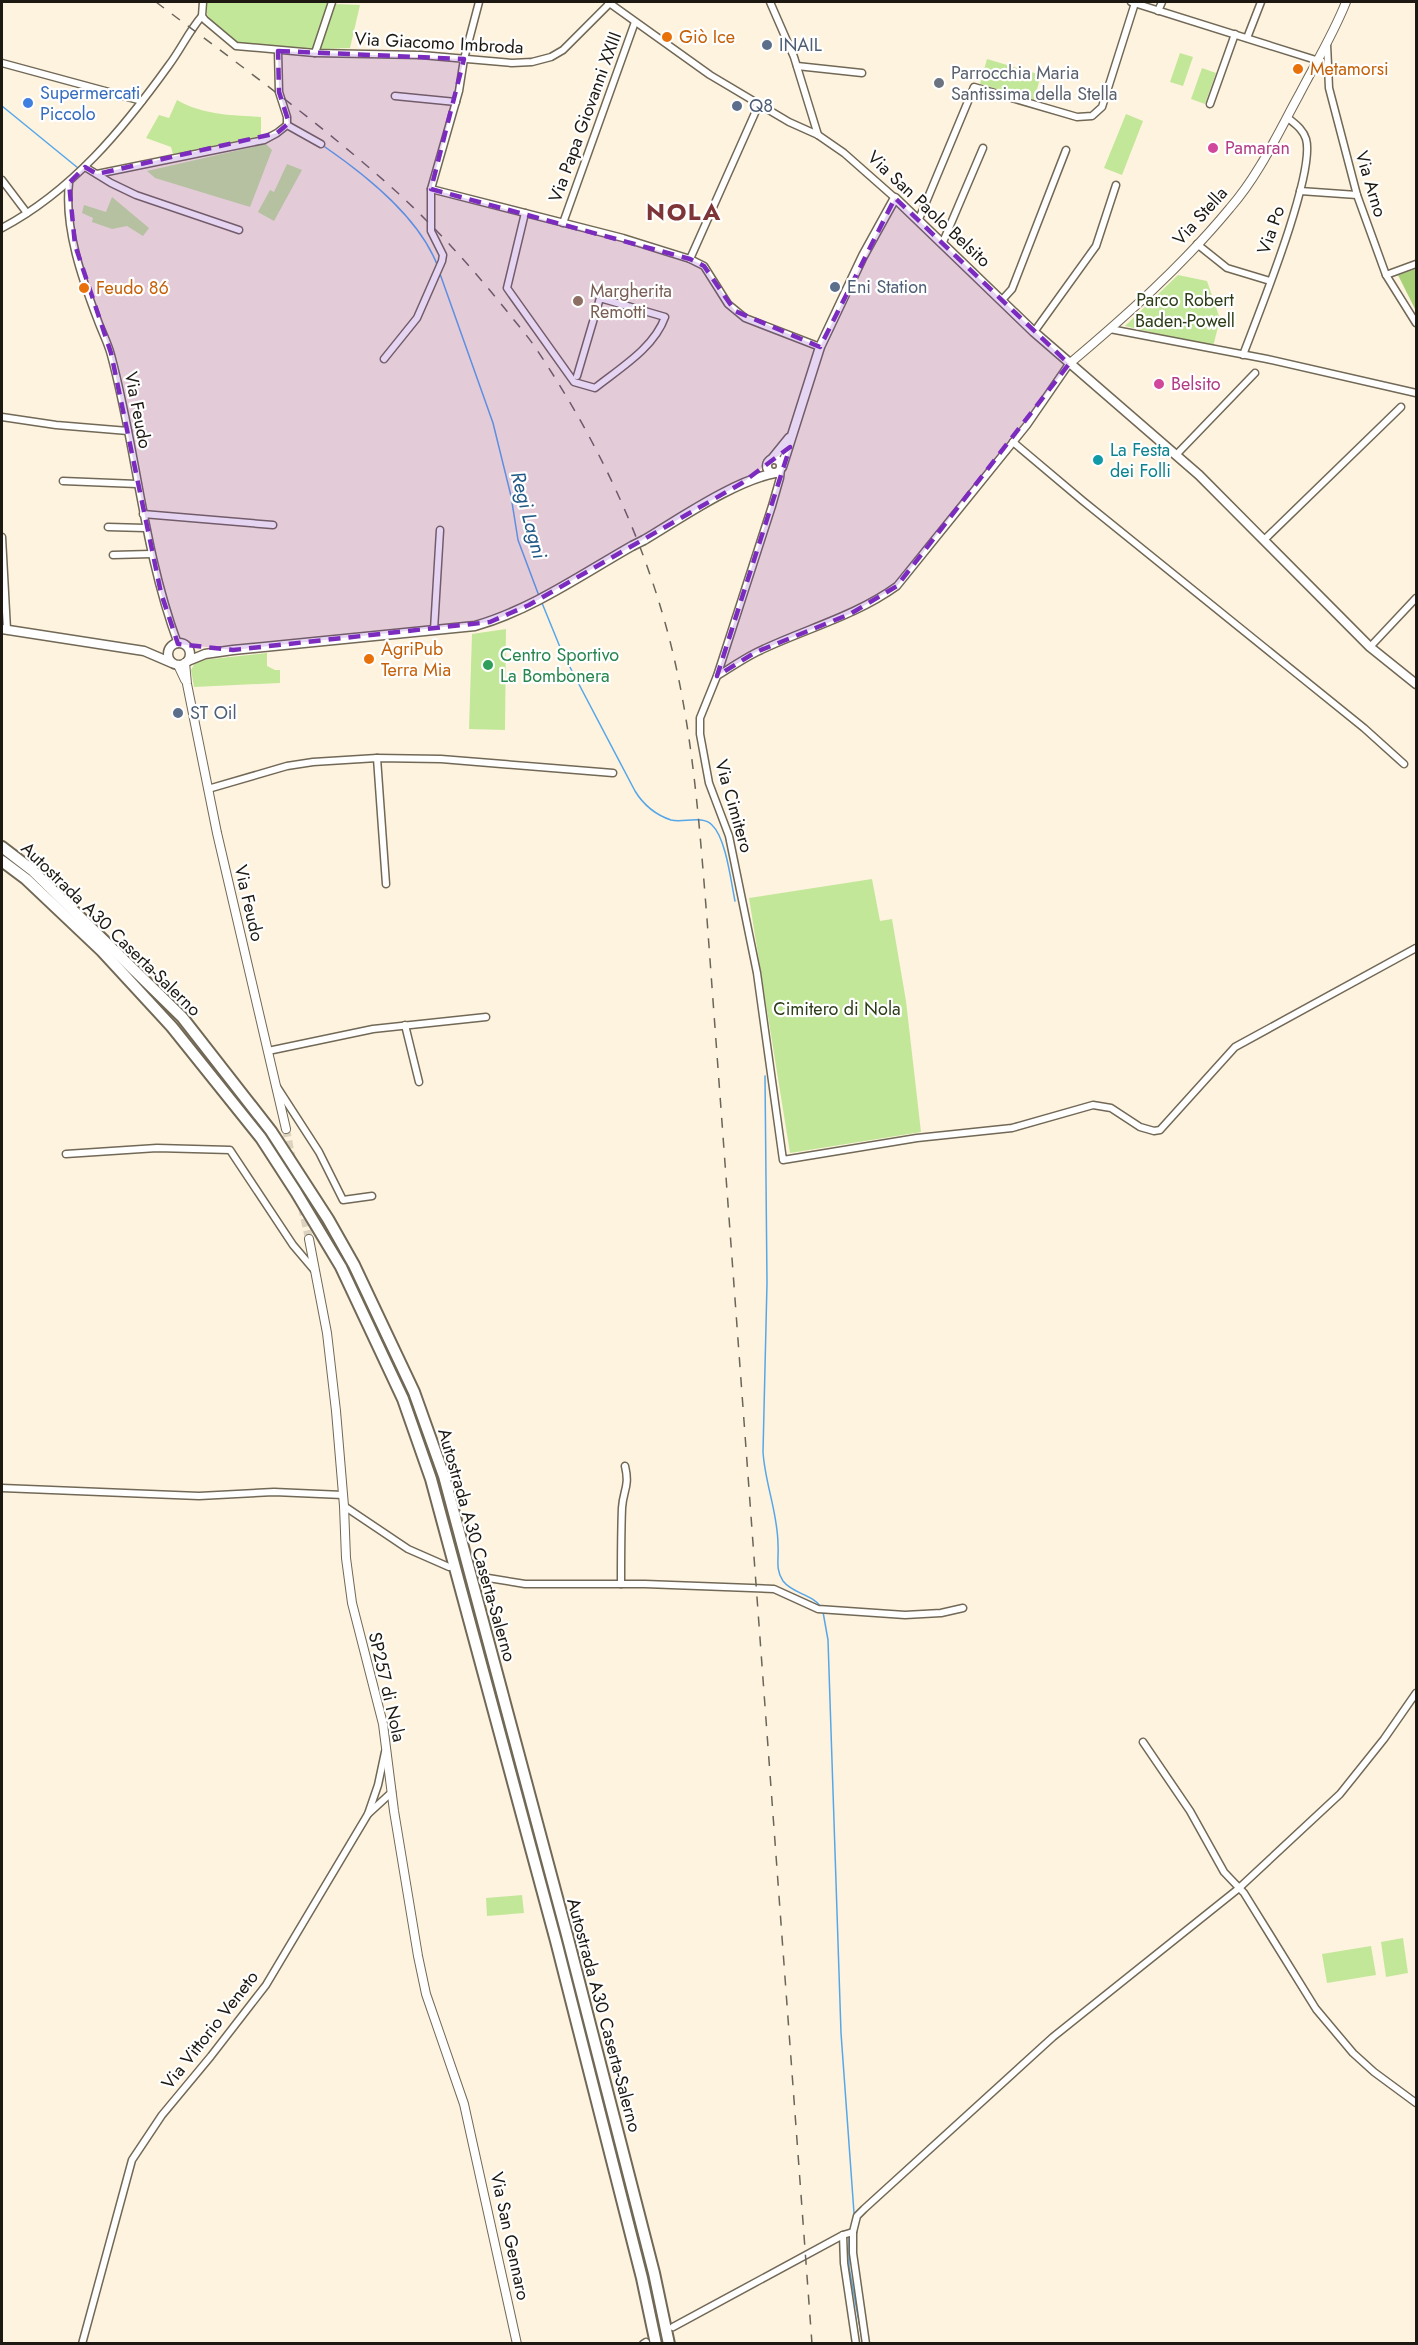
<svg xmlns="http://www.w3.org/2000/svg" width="1418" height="2345" font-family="Jost,sans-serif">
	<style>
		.green { fill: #c3e799 }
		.forest { fill: #a8d076 }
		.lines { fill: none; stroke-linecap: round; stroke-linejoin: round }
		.stream { stroke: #56a7e9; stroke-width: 1.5 }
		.tertiary-tunnel { stroke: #dcd2c0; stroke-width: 8; stroke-dasharray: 8 4; stroke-linecap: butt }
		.minor-casing { stroke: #716856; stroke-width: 9 }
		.tertiary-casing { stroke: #716856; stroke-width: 10 }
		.secondary-casing { stroke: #716856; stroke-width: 11 }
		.motorway-casing { stroke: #716856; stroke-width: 14 }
		.minor { stroke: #fff; stroke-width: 6 }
		.tertiary { stroke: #fff; stroke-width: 8 }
		.secondary { stroke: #fff; stroke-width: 8 }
		.motorway { stroke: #fff; stroke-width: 10 }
		.rail { stroke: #6a6459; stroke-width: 1.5; stroke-dasharray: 10 10; stroke-linecap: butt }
		.secondary-bridge-casing { stroke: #716856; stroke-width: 11; stroke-linecap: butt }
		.secondary-bridge { stroke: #fff; stroke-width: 8 }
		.marked { fill: #7b2cbf; fill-opacity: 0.2; stroke: #7b2cbf; stroke-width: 4.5; stroke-dasharray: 12 8; stroke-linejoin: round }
		.food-dot { fill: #e8710a; stroke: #fff; stroke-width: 2 }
		.service-dot { fill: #5c6f8a; stroke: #fff; stroke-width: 2 }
		.worship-dot { fill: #6b7280; stroke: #fff; stroke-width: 2 }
		.shop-dot { fill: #3f7fe0; stroke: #fff; stroke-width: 2 }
		.hotel-dot { fill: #d1479c; stroke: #fff; stroke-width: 2 }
		.education-dot { fill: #8d6e63; stroke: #fff; stroke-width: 2 }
		.culture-dot { fill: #0f9aa8; stroke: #fff; stroke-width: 2 }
		.leisure-dot { fill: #2e9e5b; stroke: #fff; stroke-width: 2 }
		.labels { text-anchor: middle; stroke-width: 4.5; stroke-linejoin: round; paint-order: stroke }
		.food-label { font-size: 18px; fill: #c56008; stroke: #fff; text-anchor: start }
		.street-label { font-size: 18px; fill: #1d1912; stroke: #fff }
		.service-label { font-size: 18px; fill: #4e5e75; stroke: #fff; text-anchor: start }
		.worship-label { font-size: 18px; fill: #5b616d; stroke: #fff; text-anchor: start }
		.shop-label { font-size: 18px; fill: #366cbe; stroke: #fff; text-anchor: start }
		.hotel-label { font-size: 18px; fill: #b23c85; stroke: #fff; text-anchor: start }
		.education-label { font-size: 18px; fill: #785e54; stroke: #fff; text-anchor: start }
		.park-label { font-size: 18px; fill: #2d3d18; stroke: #fff }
		.culture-label { font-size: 18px; fill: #0d838f; stroke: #fff; text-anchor: start }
		.leisure-label { font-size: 18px; fill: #27864d; stroke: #fff; text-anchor: start }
		.water-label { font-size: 20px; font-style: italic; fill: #205985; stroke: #fff }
		.district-label { font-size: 24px; font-weight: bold; letter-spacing: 1.5px; fill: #7d3538; stroke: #fff }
	</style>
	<rect width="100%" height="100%" fill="#fef3df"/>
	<g class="green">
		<polygon points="207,2 332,2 314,51 237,43 210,20 207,14"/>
		<polygon points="335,4 360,5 350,48 319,49"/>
		<polygon points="1180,53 1193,57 1183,86 1170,82"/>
		<polygon points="987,59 1041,75 1034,100 980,84"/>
		<polygon points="1202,68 1216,73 1205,104 1191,99"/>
		<path d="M177,100C203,115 230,115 261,117V136L173,154L171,147L146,138L159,115L169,118Z"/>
		<polygon points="1126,114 1143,121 1122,175 1104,168"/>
		<polygon points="266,144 272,150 250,207 155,178 147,171"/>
		<polygon points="287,164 302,170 274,221 258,212 270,190 274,192"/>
		<polygon points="112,197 149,228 143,236 127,226 112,229 92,222 93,218 82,213 84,205 106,212"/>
		<polygon points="1178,275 1207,281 1220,319 1213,347 1125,326"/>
		<polygon points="506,629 505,730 469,729 472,634"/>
		<polygon points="267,653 267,666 275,670 280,670 280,683 194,687 191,670 195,663 202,660"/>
		<polygon points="872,879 880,921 892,919 906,1001 921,1132 790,1153 749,898"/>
		<polygon points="522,1895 524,1913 487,1916 486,1898"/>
		<polygon points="1403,1938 1408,1973 1386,1977 1381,1942"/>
		<polygon points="1371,1946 1376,1975 1327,1983 1322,1954"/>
	</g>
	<polygon class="forest" points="1416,269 1416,311 1398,275"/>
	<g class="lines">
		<g class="stream">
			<polyline points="2,106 78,168"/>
			<path d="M325,147C367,176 420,218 438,267"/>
			<polyline points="439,271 493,423 511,496 518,540 539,596"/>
			<path d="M542,603L562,652L635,791C643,804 656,815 671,820C683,823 703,815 712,825C726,838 731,882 735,901"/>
			<path d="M765,1076L767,1283L763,1452C765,1484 778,1513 778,1545C779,1559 775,1569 783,1581C793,1594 812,1594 821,1607"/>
			<polyline points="823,1612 828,1640 841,2033 854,2213"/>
			<polyline points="849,2237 849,2267 863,2344"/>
		</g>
		<g class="tertiary-tunnel">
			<polyline points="286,1129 292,1160"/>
			<polyline points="302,1207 309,1239"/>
		</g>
		<g class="minor-casing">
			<g id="minor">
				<polyline points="203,2 202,16 205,20 236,46 315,53 421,55 512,63 532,62 551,57 563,50 611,2"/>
				<polyline points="608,2 710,75 789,122 818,135 844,153 895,198"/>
				<polyline points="770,2 794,57 818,135"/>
				<polyline points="1131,2 1319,61"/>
				<polyline points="1158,11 1162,2"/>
				<polyline points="1247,38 1261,2"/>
				<polyline points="1327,44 1329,88 1357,195 1386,275 1416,323"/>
				<polyline points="278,51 279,92 287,117 287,125"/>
				<polyline points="315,53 332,2"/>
				<polyline points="2,63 142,101"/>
				<polyline points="797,66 862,73"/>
				<polyline points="395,96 456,102"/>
				<polyline points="1210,104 1235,34"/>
				<polyline points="85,167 111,183 136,195 239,230"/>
				<polyline points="97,174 264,140 277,133 287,125 321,144"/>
				<polyline points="2,180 27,213"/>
				<path d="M69,183C64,228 82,279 98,321C102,332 108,343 111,355C137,451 143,550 178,644"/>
				<polyline points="431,189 623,238 690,259 704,266 728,304 745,318 820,347"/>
				<polyline points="1300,191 1357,195"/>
				<path d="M525,213L507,288L574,382L595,388C620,368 654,348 665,317L600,298L577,376"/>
				<polyline points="919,219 974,87 1077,117 1092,116 1102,107 1135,3"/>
				<polyline points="563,223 635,22"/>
				<path d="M2,228C72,191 123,129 169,65C181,49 189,31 202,16"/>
				<polyline points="943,242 983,148"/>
				<polyline points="1197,244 1227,268 1270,281"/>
				<polyline points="690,259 759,104"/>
				<polyline points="1386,275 1416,264"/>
				<polyline points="1002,300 1012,289 1066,150"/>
				<polyline points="1110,329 1267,359 1416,393"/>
				<polyline points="1034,332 1096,246 1116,185"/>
				<path d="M1243,355C1258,315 1316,173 1306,139C1303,129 1295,124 1288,118"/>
				<polyline points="384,359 417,318 442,261 443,255 431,231 431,189 459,91 464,59 479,2"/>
				<polyline points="2,417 56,425 128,431"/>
				<polyline points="1013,442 1083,501 1364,728 1404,764"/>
				<polyline points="1176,455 1255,373"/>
				<polyline points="781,469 780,478 772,506 717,676 700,718 700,734 709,783 729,836 757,973 783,1160 917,1138 1012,1128 1093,1105 1111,1108 1140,1127 1154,1131 1160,1130 1235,1047 1416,948"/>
				<polyline points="63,481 137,484"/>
				<polyline points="143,514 273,525"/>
				<polyline points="108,527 145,528"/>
				<polyline points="2,537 7,630"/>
				<polyline points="1264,540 1401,407"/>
				<polyline points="113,555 151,554"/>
				<polyline points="434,630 440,530"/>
				<polyline points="1370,647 1416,598"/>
				<path d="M717,676C730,668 743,659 757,652C804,629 854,617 897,586L1027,425L1069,364"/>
				<polyline points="377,758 386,884"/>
				<polyline points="208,789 287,766 313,762 377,758 441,759 613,773"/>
				<polyline points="405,1025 419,1082"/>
				<polyline points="268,1051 373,1029 486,1017"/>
				<polyline points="277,1087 319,1152 343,1200 372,1196"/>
				<polyline points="66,1154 157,1148 230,1150 293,1245 315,1271"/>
				<polyline points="2,1488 199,1496 274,1492 343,1495"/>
				<polyline points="344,1506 408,1549 449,1567"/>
				<polyline points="482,1577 525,1584 645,1584 774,1589 818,1609 905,1615 941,1613 963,1608"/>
				<path d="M621,1584C621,1559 621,1533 622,1508C623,1490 630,1487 625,1466"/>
				<polyline points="1143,1742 1190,1811 1224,1872 1244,1893 1316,2009 1353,2053 1374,2072 1416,2103"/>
				<polyline points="368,1814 392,1792"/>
				<polyline points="853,2232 853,2253 866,2344"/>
				<polyline points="843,2235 844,2263 856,2344"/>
				<polyline points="673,2327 843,2235 853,2232 857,2216 864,2209 1053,2037 1238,1889 1340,1794 1384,1739 1416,1693"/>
				<polyline points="82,2344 132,2160 162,2115 211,2056 266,1985 368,1814 378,1785 385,1752"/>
				<polyline points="643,2344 646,2342"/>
			</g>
		</g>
		<g class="tertiary-casing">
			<g id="tertiary">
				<path d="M1069,364C1126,316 1183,265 1230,208C1259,175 1278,133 1299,95C1315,64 1333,35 1346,2"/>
				<polyline points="185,663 187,684 217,833 286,1129"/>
				<polyline points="178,665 185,680"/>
				<polyline points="309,1239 327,1333 336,1411 344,1506 346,1558 352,1603 383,1724 394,1811 418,1956 426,1994 464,2104 517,2344"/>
			</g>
		</g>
		<g class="secondary-casing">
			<g id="secondary">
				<circle cx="774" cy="466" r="7"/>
				<polyline points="772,459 789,438"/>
				<polyline points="782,467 820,347 863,256 895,198 1034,332 1199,475 1370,647 1416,684"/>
				<path d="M644,540C681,518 734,481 775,473"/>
				<polyline points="2,629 144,651 172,663"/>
				<circle cx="179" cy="654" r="11"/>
				<path d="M188,661L205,654L233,650L475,626C531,610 581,575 632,546"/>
			</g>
		</g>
		<g class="motorway-casing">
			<g id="motorway">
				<polyline points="2,847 32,870 182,1017 271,1131 328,1219 354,1265 414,1392 444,1476 566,1931 654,2273 669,2344"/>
				<polyline points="2,861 26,879 102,951 172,1027 261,1138 296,1192 341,1267 403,1399 431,1479 556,1941 642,2278 656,2344"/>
			</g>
		</g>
		<use href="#minor" class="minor"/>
		<use href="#tertiary" class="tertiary"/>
		<use href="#secondary" class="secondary"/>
		<use href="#motorway" class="motorway"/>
		<path class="rail" d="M156,2C238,64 323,125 399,194C438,230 473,269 506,310C516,323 528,336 537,350C600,444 650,551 675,662C694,746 700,833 707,919L812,2344"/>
		<g class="secondary-bridge-casing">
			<polyline id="secondary-bridge" points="632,546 644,540"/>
		</g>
		<use href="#secondary-bridge" class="secondary-bridge"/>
	</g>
	<path class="marked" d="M278,51L464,59L431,189L690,259L704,266L735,311L820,347L895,198L1069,364L897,586L850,614L756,652L717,676L790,447L742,483L529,605L490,622L233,650L178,644L161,593L111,353L75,245L69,183L85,167L97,174L277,133L289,123L279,92Z"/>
	<g class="food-dot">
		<circle cx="667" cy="37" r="6"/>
		<circle cx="1298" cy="69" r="6"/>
		<circle cx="84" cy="288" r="6"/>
		<circle cx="369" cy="659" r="6"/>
	</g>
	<g class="service-dot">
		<circle cx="767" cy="45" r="6"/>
		<circle cx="737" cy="106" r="6"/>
		<circle cx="835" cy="287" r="6"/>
		<circle cx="178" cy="713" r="6"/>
	</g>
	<circle class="worship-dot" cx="939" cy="83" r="6"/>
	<circle class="shop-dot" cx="28" cy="103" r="6"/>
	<g class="hotel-dot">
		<circle cx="1213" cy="148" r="6"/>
		<circle cx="1159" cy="384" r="6"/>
	</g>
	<circle class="education-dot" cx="578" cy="301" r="6"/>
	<circle class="culture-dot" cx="1098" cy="460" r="6"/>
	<circle class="leisure-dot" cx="488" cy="665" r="6"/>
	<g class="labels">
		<g class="food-label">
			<text x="679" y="43">Giò Ice</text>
			<text x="1310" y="75">Metamorsi</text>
			<text x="96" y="294">Feudo 86</text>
			<text x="381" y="655">AgriPub<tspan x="381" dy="21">Terra Mia</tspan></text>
		</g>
		<g class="street-label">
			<text transform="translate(439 43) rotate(3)" y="6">Via Giacomo Imbroda</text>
			<text transform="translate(585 117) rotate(-70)" y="6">Via Papa Giovanni XXIII</text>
			<text transform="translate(1371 184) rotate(73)" y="6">Via Arno</text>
			<text transform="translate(929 209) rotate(43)" y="6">Via San Paolo Belsito</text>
			<text transform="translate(1200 216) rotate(-48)" y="6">Via Stella</text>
			<text transform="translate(1271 230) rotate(-71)" y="6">Via Po</text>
			<text transform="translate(138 410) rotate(79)" y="6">Via Feudo</text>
			<text transform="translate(734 806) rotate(74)" y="6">Via Cimitero</text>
			<text transform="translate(249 903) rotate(77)" y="6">Via Feudo</text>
			<text transform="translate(111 929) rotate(44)" y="6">Autostrada A30 Caserta-Salerno</text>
			<text transform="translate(477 1545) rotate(74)" y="6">Autostrada A30 Caserta-Salerno</text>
			<text transform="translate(387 1687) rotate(77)" y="6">SP257 di Nola</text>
			<text transform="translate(604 2015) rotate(75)" y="6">Autostrada A30 Caserta-Salerno</text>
			<text transform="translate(210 2030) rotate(-52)" y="6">Via Vittorio Veneto</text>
			<text transform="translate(510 2236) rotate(78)" y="6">Via San Gennaro</text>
		</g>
		<g class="service-label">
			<text x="779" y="51">INAIL</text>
			<text x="749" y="112">Q8</text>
			<text x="847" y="293">Eni Station</text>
			<text x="190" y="719">ST Oil</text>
		</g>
		<g class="worship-label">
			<text x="951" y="79">Parrocchia Maria<tspan x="951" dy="21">Santissima della Stella</tspan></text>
		</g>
		<g class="shop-label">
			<text x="40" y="99">Supermercati<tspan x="40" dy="21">Piccolo</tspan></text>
		</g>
		<g class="hotel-label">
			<text x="1225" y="154">Pamaran</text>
			<text x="1171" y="390">Belsito</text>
		</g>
		<g class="education-label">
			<text x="590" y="297">Margherita<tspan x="590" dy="21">Remotti</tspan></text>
		</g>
		<g class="park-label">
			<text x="1185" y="306">Parco Robert<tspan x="1185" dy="21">Baden-Powell</tspan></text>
			<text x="837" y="1015">Cimitero di Nola</text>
		</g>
		<g class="culture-label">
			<text x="1110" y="456">La Festa<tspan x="1110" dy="21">dei Folli</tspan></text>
		</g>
		<g class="leisure-label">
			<text x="500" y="661">Centro Sportivo<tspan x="500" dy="21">La Bombonera</tspan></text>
		</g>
		<g class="water-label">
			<text transform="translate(529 515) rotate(75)" y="7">Regi Lagni</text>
		</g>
		<g class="district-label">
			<text x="684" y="220">NOLA</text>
		</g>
	</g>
	<rect width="1418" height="2345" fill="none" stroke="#1d1912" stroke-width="6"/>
</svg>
